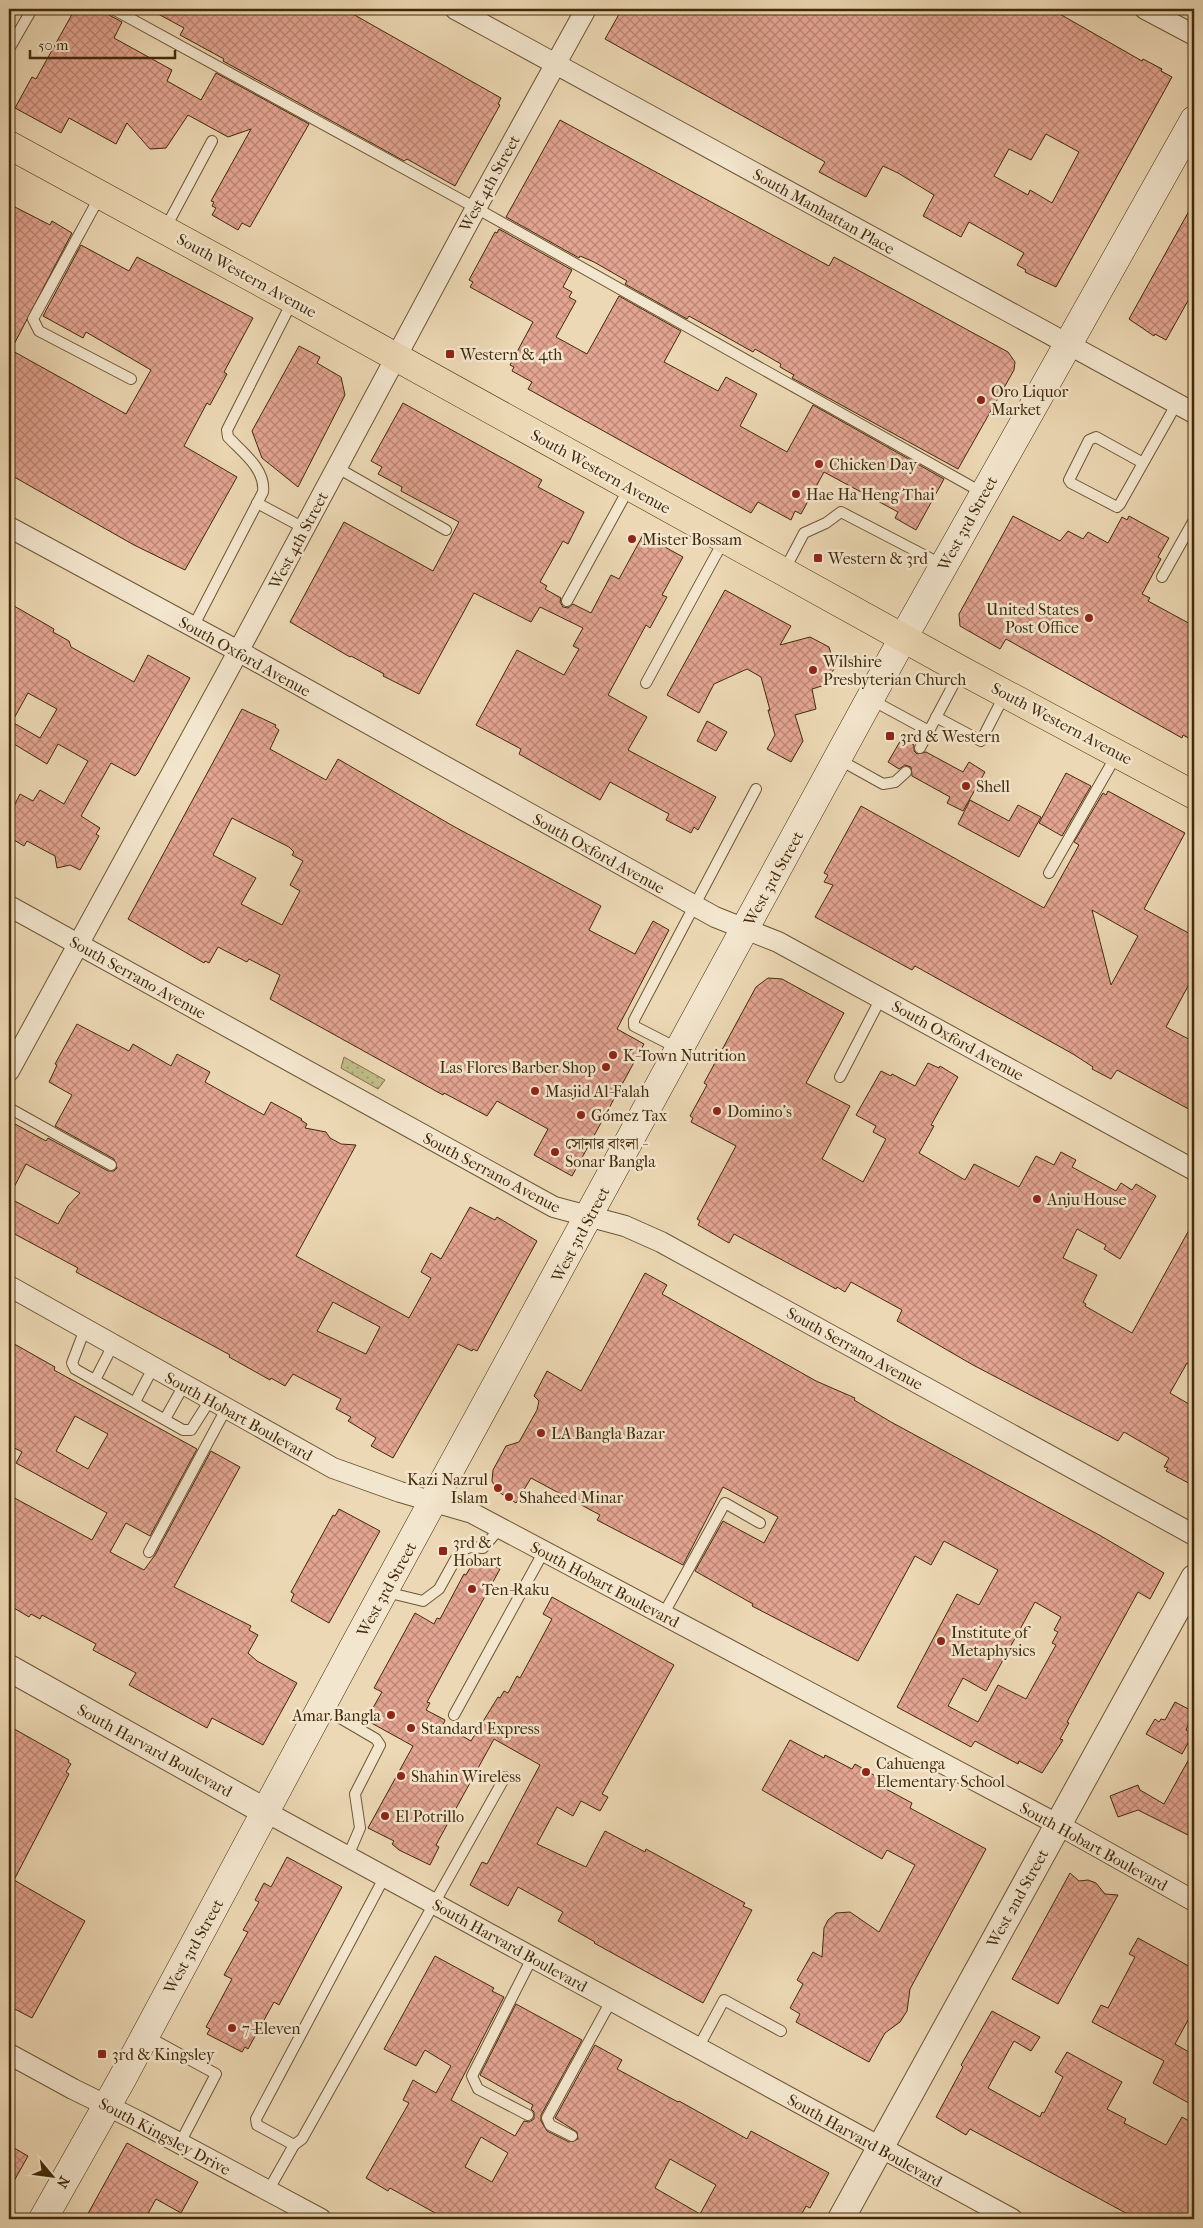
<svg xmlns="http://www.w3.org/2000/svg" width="1203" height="2228" font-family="'IM FELL French Canon','Noto Serif Bengali',serif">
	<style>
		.grass { fill: url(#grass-dots); stroke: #827348 }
		.building { fill: url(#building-cross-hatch); stroke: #432a0a; fill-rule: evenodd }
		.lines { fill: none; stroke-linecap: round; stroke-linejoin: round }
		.service-casing { stroke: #6d5634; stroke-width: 12 }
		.minor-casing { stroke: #6d5634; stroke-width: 22 }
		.tertiary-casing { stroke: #6d5634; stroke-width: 28 }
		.secondary-casing { stroke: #432a0a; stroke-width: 29 }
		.primary-casing { stroke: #432a0a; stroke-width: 29 }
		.service { stroke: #f3e6ce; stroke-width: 10 }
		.minor { stroke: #f3e6ce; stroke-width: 20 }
		.tertiary { stroke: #f3e6ce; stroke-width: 26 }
		.secondary { stroke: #f3e6ce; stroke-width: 28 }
		.primary { stroke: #ecd8b4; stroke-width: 28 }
		.poi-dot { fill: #8f2418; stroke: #f3e6ce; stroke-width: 2 }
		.labels { text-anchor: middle; stroke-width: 5; stroke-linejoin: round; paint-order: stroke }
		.street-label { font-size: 16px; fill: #432a0a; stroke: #f3e6ce }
		.poi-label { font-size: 16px; fill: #432a0a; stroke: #f3e6ce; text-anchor: start }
	</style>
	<defs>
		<pattern id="grass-dots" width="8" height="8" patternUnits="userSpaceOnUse" patternTransform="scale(1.25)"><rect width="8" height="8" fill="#c0bc87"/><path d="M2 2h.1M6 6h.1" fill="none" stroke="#9e996d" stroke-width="1.8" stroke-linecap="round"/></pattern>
		<pattern id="building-cross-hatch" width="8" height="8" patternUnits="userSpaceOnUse" patternTransform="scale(1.25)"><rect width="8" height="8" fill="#e3a492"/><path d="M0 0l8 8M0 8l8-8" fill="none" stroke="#ba8675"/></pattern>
	</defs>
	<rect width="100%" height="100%" fill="#ecd8b4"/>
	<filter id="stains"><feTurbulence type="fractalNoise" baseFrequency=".004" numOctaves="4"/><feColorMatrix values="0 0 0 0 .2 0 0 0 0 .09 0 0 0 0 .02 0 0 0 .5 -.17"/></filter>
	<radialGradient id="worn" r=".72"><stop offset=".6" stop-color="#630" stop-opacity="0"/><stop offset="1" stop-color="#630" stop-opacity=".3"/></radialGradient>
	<polygon class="grass" points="344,1057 385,1080 378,1089 341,1068"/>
	<g class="building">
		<polygon points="75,9 106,9 109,15 122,22 114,38 172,70 167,81 201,100 216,73 309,124 250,227 242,223 238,230 212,215 216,208 212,206 214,202 211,201 251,129 228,137 188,115 166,148 150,149 127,123 116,144 69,118 61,133 15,108 32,77 36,79"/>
		<polygon points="149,9 344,9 501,98 498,104 500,105 455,186 407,159 404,161 223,61 224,59 180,35 184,28"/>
		<path d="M622,9H1051L1142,61L1143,59L1162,69L1161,71L1172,77L1056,287L1025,272L1026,270L1017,265L1024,253L969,222L961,237L923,216L934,195L898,173L883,166L866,197L819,172L825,162L605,39ZM1046,134L1079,152L1052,203L1030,190L1028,195L994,176L1009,149L1031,160Z"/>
		<polygon points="560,120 829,266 834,257 1008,352 1015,362 1014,370 958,469 792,378 794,375 780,367 781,364 755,349 753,352 689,316 687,319 625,284 627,281 594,262 580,256 579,258 506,217"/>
		<polygon points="1194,202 1194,290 1166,340 1155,334 1154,336 1129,319"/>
		<polygon points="9,204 50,225 52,221 72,233 11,350 126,414 151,370 86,332 83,338 43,316 81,245 129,271 137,257 253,318 224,372 227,374 210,405 207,403 184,446 237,477 185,570 134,545 9,474"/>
		<polygon points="499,229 572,270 563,287 572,292 569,297 576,301 556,337 587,354 619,296 681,331 664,362 718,391 726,377 757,394 740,426 787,452 813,405 944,479 916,530 895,518 898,512 824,472 801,514 795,511 791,520 758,502 751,513 528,389 532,382 512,371 514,367 510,365 533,322 470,287 473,282 469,280 495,232 497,233"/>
		<polygon points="299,346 320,357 317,363 341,377 345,395 298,487 262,458 252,431"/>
		<polygon points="403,403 542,480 538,487 584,512 568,544 563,541 540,582 547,586 545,589 561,598 560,602 563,607 568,608 573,604 591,613 611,575 619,579 643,535 683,557 662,595 667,597 650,628 646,625 608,695 647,717 628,750 716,797 698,830 694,827 691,833 666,820 669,814 610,782 600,800 519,754 521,749 476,725 517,650 564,675 579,649 573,646 583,628 540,607 531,622 474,593 419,694 383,676 384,674 351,656 350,657 290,622 344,522 433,571 459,522 401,491 402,487 378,474 382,467 371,461"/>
		<polygon points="1013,516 1060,541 1068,531 1083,539 1088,532 1108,543 1122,517 1127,520 1129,516 1169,538 1158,557 1161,559 1142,594 1150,598 1148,601 1194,626 1194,741 1183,735 1182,738 1006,639 1000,649 960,626 959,614"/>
		<polygon points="725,590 791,626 780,645 810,637 829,647 835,667 825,685 812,689 816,709 795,715 803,741 791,762 767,749 775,735 768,710 770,710 761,677 747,669 714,684 699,713 667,695"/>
		<path d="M9,603L54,629L53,632L69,641L71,647L134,682L148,655L190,678L138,773L135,776L111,763L81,816L100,828L96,834L99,836L80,870L70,865L57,868L55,856L27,841L24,846L9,837V816L20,794L33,801L40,790L64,804L88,761L58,744L47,764L9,741ZM28,693L57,709L40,738L12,722Z"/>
		<path d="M242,709L276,725L275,727L279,730L270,749L326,780L338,759L453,826L601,906L589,930L635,954L653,921L669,930L617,1029L644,1044L572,1176L534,1155L548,1129L497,1101L487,1116L444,1093L443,1095L270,999L280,975L249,959L247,962L218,947L209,963L205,961L204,963L128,919ZM232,818L289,847L294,852L292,855L303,861L290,885L300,891L282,925L241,904L256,878L213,855Z"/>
		<polygon points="707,721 727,732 716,751 697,741"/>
		<polygon points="902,738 914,745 914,751 917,754 926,752 963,772 969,762 985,772 963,811 947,803 950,797 912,776 911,767 905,765 899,769 888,762"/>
		<polygon points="1066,773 1091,786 1062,836 1039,823"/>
		<path d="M1108,791L1185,833L1144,909L1194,936V975L1166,1027L1194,1042V1112L1117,1070L1111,1079L1092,1069L1093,1067L1073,1054L915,966L912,970L815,917L833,885L824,882L828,875L824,873L861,806L1044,908L1079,845L1074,842L1103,793L1106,795ZM1092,910L1138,936L1111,985Z"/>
		<polygon points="970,800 1009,821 1018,805 1041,817 1019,857 958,824"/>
		<polygon points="768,978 782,979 844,1013 806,1083 850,1106 822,1159 863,1182 886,1139 873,1132 876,1126 856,1115 881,1071 891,1076 892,1074 915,1086 928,1063 939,1068 940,1066 958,1077 931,1125 934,1126 919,1153 965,1180 974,1164 1019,1187 1036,1156 1054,1165 1061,1152 1076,1160 1072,1167 1116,1191 1121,1183 1132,1190 1136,1184 1156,1196 1120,1259 1104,1249 1106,1245 1077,1229 1063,1258 1097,1275 1083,1302 1086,1304 1085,1306 1132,1333 1194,1221 1194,1367 1187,1363 1170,1393 1194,1407 1194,1486 1166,1471 1168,1468 1164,1467 1169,1458 1124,1432 1118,1441 973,1365 897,1321 902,1310 851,1282 845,1292 837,1287 836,1289 734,1234 729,1243 698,1225 700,1221 697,1219 736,1146 691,1122 693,1118 690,1116 707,1085 704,1083 756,987"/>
		<path d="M77,1024L129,1051L133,1044L171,1066L177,1054L210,1072L205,1082L264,1115L271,1102L302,1119L301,1120L307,1124L305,1128L326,1132L330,1138L341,1144L356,1145L296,1256L409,1318L431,1278L421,1272L431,1253L441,1259L470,1207L495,1220L497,1217L537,1241L477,1351L473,1349L472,1351L458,1344L393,1458L371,1446L376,1438L348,1421L351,1417L336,1409L341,1399L293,1374L285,1386L271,1378L270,1380L229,1357L230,1355L208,1343L76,1272L78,1268L9,1231V1198L58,1224L68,1206L80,1193L26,1164L9,1197V1135L15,1124L46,1141L48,1138L108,1171H114L117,1168L114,1159L55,1126L72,1095L49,1082L57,1065L55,1064ZM333,1302L380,1327L366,1354L317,1331Z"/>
		<path d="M645,1273L667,1285L662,1294L816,1381L855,1398L854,1400L891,1422L1101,1536L1164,1573L1150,1599L1138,1592L1067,1722L1069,1723L1060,1739L1063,1740L1042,1773L1019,1761L1018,1764L975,1741L971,1747L897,1707L957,1594L979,1605L998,1570L944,1541L931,1565L915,1556L858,1661L752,1606L753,1604L695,1571L723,1521L764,1543L778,1517L723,1487L683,1565L597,1520L600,1515L531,1478L516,1503L497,1491L492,1481L493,1470L506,1446L519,1442L537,1410L539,1401L534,1396L547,1371L581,1391ZM1035,1602L1061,1617L1054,1630L1058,1632L1052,1643L1056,1645L1026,1699L998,1685L978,1722L948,1706L963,1678L986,1691Z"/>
		<path d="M9,1341L55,1367L54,1370L197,1449L150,1536L126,1523L110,1552L144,1570L155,1555L211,1451L240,1467L174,1587L251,1626L249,1630L258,1635L248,1653L257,1661L297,1683L263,1745L212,1718L207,1728L129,1685L136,1673L93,1650L96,1644L42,1615L40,1619L31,1614L29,1617L9,1605V1495L92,1540L107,1513L16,1463L22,1452L9,1445ZM75,1416L108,1434L88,1469L56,1451Z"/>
		<polygon points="339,1509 380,1531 329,1623 291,1601 294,1594 291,1592 333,1515 335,1516"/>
		<polygon points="476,1557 500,1569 427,1702 430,1703 426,1710 445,1720 443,1725 471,1741 498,1697 500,1698 504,1691 508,1693 517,1676 520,1678 552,1619 543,1614 552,1597 674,1665 602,1794 608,1797 600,1811 581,1801 573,1816 557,1807 537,1844 586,1867 605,1831 645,1852 646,1849 745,1903 743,1906 752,1910 703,2003 594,1943 595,1942 558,1921 563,1912 518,1887 508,1906 470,1885 482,1862 487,1864 540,1765 494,1739 436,1845 439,1847 430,1865 399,1850 392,1844 394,1841 368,1828 413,1746 366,1720 382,1692 374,1688 415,1613 434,1624 437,1618 440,1619 464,1574 466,1575"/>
		<polygon points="1175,1702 1194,1712 1186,1730 1193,1734 1182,1754 1146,1734 1155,1719 1159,1722 1161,1719 1165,1720"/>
		<polygon points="9,1726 69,1760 68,1762 71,1764 66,1772 69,1774 14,1880 85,1921 32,2018 9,2006"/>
		<polygon points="790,1740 824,1758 825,1755 852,1769 855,1764 889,1784 886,1789 912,1803 910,1808 986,1849 910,1989 907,2011 900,2022 885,2033 869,2062 796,2022 800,2014 790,2008 803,1984 797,1980 813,1952 822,1957 824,1928 828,1920 836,1913 850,1912 879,1932 915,1865 887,1850 882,1859 762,1790"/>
		<polygon points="1194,1750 1194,1838 1138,1810 1118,1817 1110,1796 1138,1785 1140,1790 1164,1804"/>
		<polygon points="287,1857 342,1887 279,2005 274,2002 248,2049 245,2047 242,2052 207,2034 210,2029 206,2027 232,1979 224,1975 248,1932 243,1930 259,1902 255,1900 264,1883 271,1887"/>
		<polygon points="1070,1873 1079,1881 1088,1880 1096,1883 1105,1894 1118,1895 1058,2004 1012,1979"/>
		<polygon points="1138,1938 1194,1969 1194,2009 1175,2044 1194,2055 1194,2106 1153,2083 1164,2061 1092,2022 1101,2005 1108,2008 1135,1957 1129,1954"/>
		<path d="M435,1956L494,1988L492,1991L504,1997L451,2100L515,2136L524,2121L529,2122L534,2119V2112L531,2109L533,2105L480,2075L516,2004L582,2040L541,2115V2121L547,2131L569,2142L578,2139L577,2132L555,2118L595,2045L622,2060L617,2069L678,2102L679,2101L747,2139L751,2131L829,2173L810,2208L806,2206L799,2219H446L390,2188L388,2191L366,2178L409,2103L403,2100L413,2080L436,2093L451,2066L425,2050L416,2066L384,2049ZM481,2137L508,2153L492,2182L465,2167ZM670,2159L716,2185L700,2214L655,2188Z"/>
		<polygon points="992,2011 1040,2037 1031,2051 1014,2041 988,2088 1040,2117 1042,2112 1044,2113 1063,2077 1055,2072 1067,2052 1122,2082 1107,2109 1126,2119 1124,2123 1166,2145 1182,2117 1194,2124 1194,2219 1137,2219 970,2129 966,2135 936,2117 963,2067 961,2065"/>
		<polygon points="127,2143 198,2182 181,2213 156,2199 145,2219 85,2219"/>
		<polygon points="9,2145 28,2156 9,2190"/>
	</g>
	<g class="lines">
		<g class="service-casing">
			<g id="service">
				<polyline points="113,9 476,208 983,493"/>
				<polyline points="9,49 32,9"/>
				<polyline points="100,196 33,319 39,331 131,379"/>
				<polyline points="165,229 212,141"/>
				<polyline points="1143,463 1096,437 1089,440 1069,480 1071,483 1117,507 1120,504 1177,403"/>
				<polyline points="336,467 446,530"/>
				<polyline points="257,503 304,528"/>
				<polyline points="784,571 804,533 826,523 841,512 943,565"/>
				<polyline points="1162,577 1194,520"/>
				<polyline points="567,601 629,488"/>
				<path d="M193,627L263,492C266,469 241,451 228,437L227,430L293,300"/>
				<polyline points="646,683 724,540"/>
				<polyline points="870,699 929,731"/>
				<polyline points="936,717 981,741 1005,694"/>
				<polyline points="920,748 961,670"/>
				<polyline points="838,759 883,784 895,782 906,772"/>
				<polyline points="1049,873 1117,754"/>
				<polyline points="679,1049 634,1026 634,1020 756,789"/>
				<polyline points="840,1077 881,998"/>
				<polyline points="9,1108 111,1165"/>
				<polyline points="85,1329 72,1363 75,1369 183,1430 191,1430 210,1400"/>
				<polyline points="95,1380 113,1345"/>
				<polyline points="135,1402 153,1368"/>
				<polyline points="165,1419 184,1385"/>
				<polyline points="149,1552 226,1409"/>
				<polyline points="386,1592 423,1601 439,1589 460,1551 470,1547 483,1548 500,1528"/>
				<polyline points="663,1615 725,1503 760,1523"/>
				<polyline points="323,1708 376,1739 380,1745 355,1794 360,1828 348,1856"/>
				<polyline points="454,1715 544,1551"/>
				<polyline points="385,1876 256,2119 257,2125 294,2145 302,2139 505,1777"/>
				<polyline points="145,2035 216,2074 180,2143"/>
				<polyline points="698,2048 724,2000 781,2031"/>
				<polyline points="528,2115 478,2089 472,2076 532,1958"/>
				<polyline points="572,2136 550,2125 547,2118 611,2001"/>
				<polyline points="268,2191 294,2145"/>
			</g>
		</g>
		<g class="minor-casing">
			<g id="minor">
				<polyline points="455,9 1194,413"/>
				<polyline points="1145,9 1194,35"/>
				<polyline points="9,527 238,651 715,917 778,942 1194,1170"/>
				<polyline points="9,906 554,1207 625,1226 661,1242 1194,1535"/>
				<polyline points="9,1071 225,676 476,208 586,9"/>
				<polyline points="9,1286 333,1468 400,1492 472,1513 1057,1824 1194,1901"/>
				<polyline points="266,1812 1012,2219"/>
				<polyline points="9,2054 73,2089 138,2121 321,2219"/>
			</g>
		</g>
		<g class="tertiary-casing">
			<g id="tertiary">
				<polyline points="9,1668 266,1812"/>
				<polyline points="841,2219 1194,1578"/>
			</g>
		</g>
		<g class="secondary-casing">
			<polyline id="secondary" points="43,2219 122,2079 354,1646 903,638 1194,120"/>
		</g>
		<g class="primary-casing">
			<polyline id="primary" points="9,145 293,300 961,670 1194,795"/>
		</g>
		<use href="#service" class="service"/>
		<use href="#minor" class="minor"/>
		<use href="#tertiary" class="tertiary"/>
		<use href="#secondary" class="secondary"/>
		<use href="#primary" class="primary"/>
	</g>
	<g class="poi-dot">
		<rect x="445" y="349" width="10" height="10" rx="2.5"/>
		<circle cx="981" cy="400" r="5"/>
		<circle cx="819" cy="464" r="5"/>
		<circle cx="796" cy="494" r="5"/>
		<circle cx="632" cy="539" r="5"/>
		<rect x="813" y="553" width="10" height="10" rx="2.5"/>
		<circle cx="1089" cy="618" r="5"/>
		<circle cx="813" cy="670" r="5"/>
		<rect x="885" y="731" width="10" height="10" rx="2.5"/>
		<circle cx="966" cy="786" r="5"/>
		<circle cx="613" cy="1055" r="5"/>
		<circle cx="606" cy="1067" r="5"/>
		<circle cx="535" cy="1091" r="5"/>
		<circle cx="717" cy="1111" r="5"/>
		<circle cx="581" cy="1115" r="5"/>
		<circle cx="555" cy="1152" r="5"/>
		<circle cx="1037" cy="1199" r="5"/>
		<circle cx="541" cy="1433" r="5"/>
		<circle cx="498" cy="1488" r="5"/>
		<circle cx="509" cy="1497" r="5"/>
		<rect x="438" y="1546" width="10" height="10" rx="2.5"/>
		<circle cx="472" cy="1589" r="5"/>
		<circle cx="941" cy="1641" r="5"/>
		<circle cx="391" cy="1715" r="5"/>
		<circle cx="411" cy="1728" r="5"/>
		<circle cx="866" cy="1772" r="5"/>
		<circle cx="401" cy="1776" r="5"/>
		<circle cx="385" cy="1816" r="5"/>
		<circle cx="232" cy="2028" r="5"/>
		<rect x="97" y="2049" width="10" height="10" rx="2.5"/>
	</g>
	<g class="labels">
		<g class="street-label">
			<text transform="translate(489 183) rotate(-61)" y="6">West 4th Street</text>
			<text transform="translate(824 211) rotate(29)" y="6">South Manhattan Place</text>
			<text transform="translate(247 275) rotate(29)" y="6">South Western Avenue</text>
			<text transform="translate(601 471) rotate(29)" y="6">South Western Avenue</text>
			<text transform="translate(967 523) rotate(-61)" y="6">West 3rd Street</text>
			<text transform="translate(298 540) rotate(-62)" y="6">West 4th Street</text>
			<text transform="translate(245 656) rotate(29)" y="6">South Oxford Avenue</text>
			<text transform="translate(1062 723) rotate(28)" y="6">South Western Avenue</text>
			<text transform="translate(599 853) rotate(29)" y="6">South Oxford Avenue</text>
			<text transform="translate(773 878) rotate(-61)" y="6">West 3rd Street</text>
			<text transform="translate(138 977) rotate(29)" y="6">South Serrano Avenue</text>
			<text transform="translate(958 1040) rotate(29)" y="6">South Oxford Avenue</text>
			<text transform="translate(492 1172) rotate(28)" y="6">South Serrano Avenue</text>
			<text transform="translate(580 1234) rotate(-62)" y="6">West 3rd Street</text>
			<text transform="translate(855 1348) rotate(29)" y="6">South Serrano Avenue</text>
			<text transform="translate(239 1416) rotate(29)" y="6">South Hobart Boulevard</text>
			<text transform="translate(605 1584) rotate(28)" y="6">South Hobart Boulevard</text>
			<text transform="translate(386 1589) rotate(-61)" y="6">West 3rd Street</text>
			<text transform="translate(155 1750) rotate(29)" y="6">South Harvard Boulevard</text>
			<text transform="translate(1094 1846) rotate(29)" y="6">South Hobart Boulevard</text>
			<text transform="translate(1017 1898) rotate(-61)" y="6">West 2nd Street</text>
			<text transform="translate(510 1945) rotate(29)" y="6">South Harvard Boulevard</text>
			<text transform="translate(193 1946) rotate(-61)" y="6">West 3rd Street</text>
			<text transform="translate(165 2136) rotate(28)" y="6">South Kingsley Drive</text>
			<text transform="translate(865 2140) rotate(29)" y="6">South Harvard Boulevard</text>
		</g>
		<g class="poi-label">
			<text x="460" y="360">Western &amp; 4th</text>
			<text x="991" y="397">Oro Liquor<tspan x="991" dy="18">Market</tspan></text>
			<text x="829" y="470">Chicken Day</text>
			<text x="806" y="500">Hae Ha Heng Thai</text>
			<text x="642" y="545">Mister Bossam</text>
			<text x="828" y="564">Western &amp; 3rd</text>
			<text x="1079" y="615" text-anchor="end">United States<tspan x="1079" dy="18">Post Office</tspan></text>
			<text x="823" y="667">Wilshire<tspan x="823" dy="18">Presbyterian Church</tspan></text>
			<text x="900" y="742">3rd &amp; Western</text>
			<text x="976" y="792">Shell</text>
			<text x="623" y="1061">K-Town Nutrition</text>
			<text x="596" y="1073" text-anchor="end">Las Flores Barber Shop</text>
			<text x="545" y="1097">Masjid Al-Falah</text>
			<text x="727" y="1117">Domino's</text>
			<text x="591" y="1121">Gómez Tax</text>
			<text x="565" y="1149">সোনার বাংলা -<tspan x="565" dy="18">Sonar Bangla</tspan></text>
			<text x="1047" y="1205">Anju House</text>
			<text x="551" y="1439">LA Bangla Bazar</text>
			<text x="488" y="1485" text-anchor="end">Kazi Nazrul<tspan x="488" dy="18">Islam</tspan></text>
			<text x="519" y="1503">Shaheed Minar</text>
			<text x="453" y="1548">3rd &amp;<tspan x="453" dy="18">Hobart</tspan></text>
			<text x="482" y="1595">Ten-Raku</text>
			<text x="951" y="1638">Institute of<tspan x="951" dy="18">Metaphysics</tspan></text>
			<text x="381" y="1721" text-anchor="end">Amar Bangla</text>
			<text x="421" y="1734">Standard Express</text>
			<text x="876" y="1769">Cahuenga<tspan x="876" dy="18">Elementary School</tspan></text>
			<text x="411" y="1782">Shahin Wireless</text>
			<text x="395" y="1822">El Potrillo</text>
			<text x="242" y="2034">7-Eleven</text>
			<text x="112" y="2060">3rd &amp; Kingsley</text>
		</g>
	</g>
	<rect width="1203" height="2228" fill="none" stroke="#ecd8b4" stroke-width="30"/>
	<rect x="10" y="10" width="1183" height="2208" fill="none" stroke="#432a0a" stroke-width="2.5"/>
	<rect x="15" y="15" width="1173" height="2198" fill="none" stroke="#432a0a"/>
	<g transform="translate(52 2176) rotate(119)" stroke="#f3e6ce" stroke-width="4" paint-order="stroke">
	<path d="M0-4L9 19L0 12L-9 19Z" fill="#432a0a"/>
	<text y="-8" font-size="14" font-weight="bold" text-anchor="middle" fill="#432a0a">N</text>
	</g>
	<path d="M30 50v8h145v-8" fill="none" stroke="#432a0a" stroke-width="2.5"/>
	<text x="38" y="50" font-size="15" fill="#432a0a" stroke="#f3e6ce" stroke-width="4" paint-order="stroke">50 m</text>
	<rect width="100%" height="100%" filter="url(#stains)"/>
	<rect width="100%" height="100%" fill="url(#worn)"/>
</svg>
